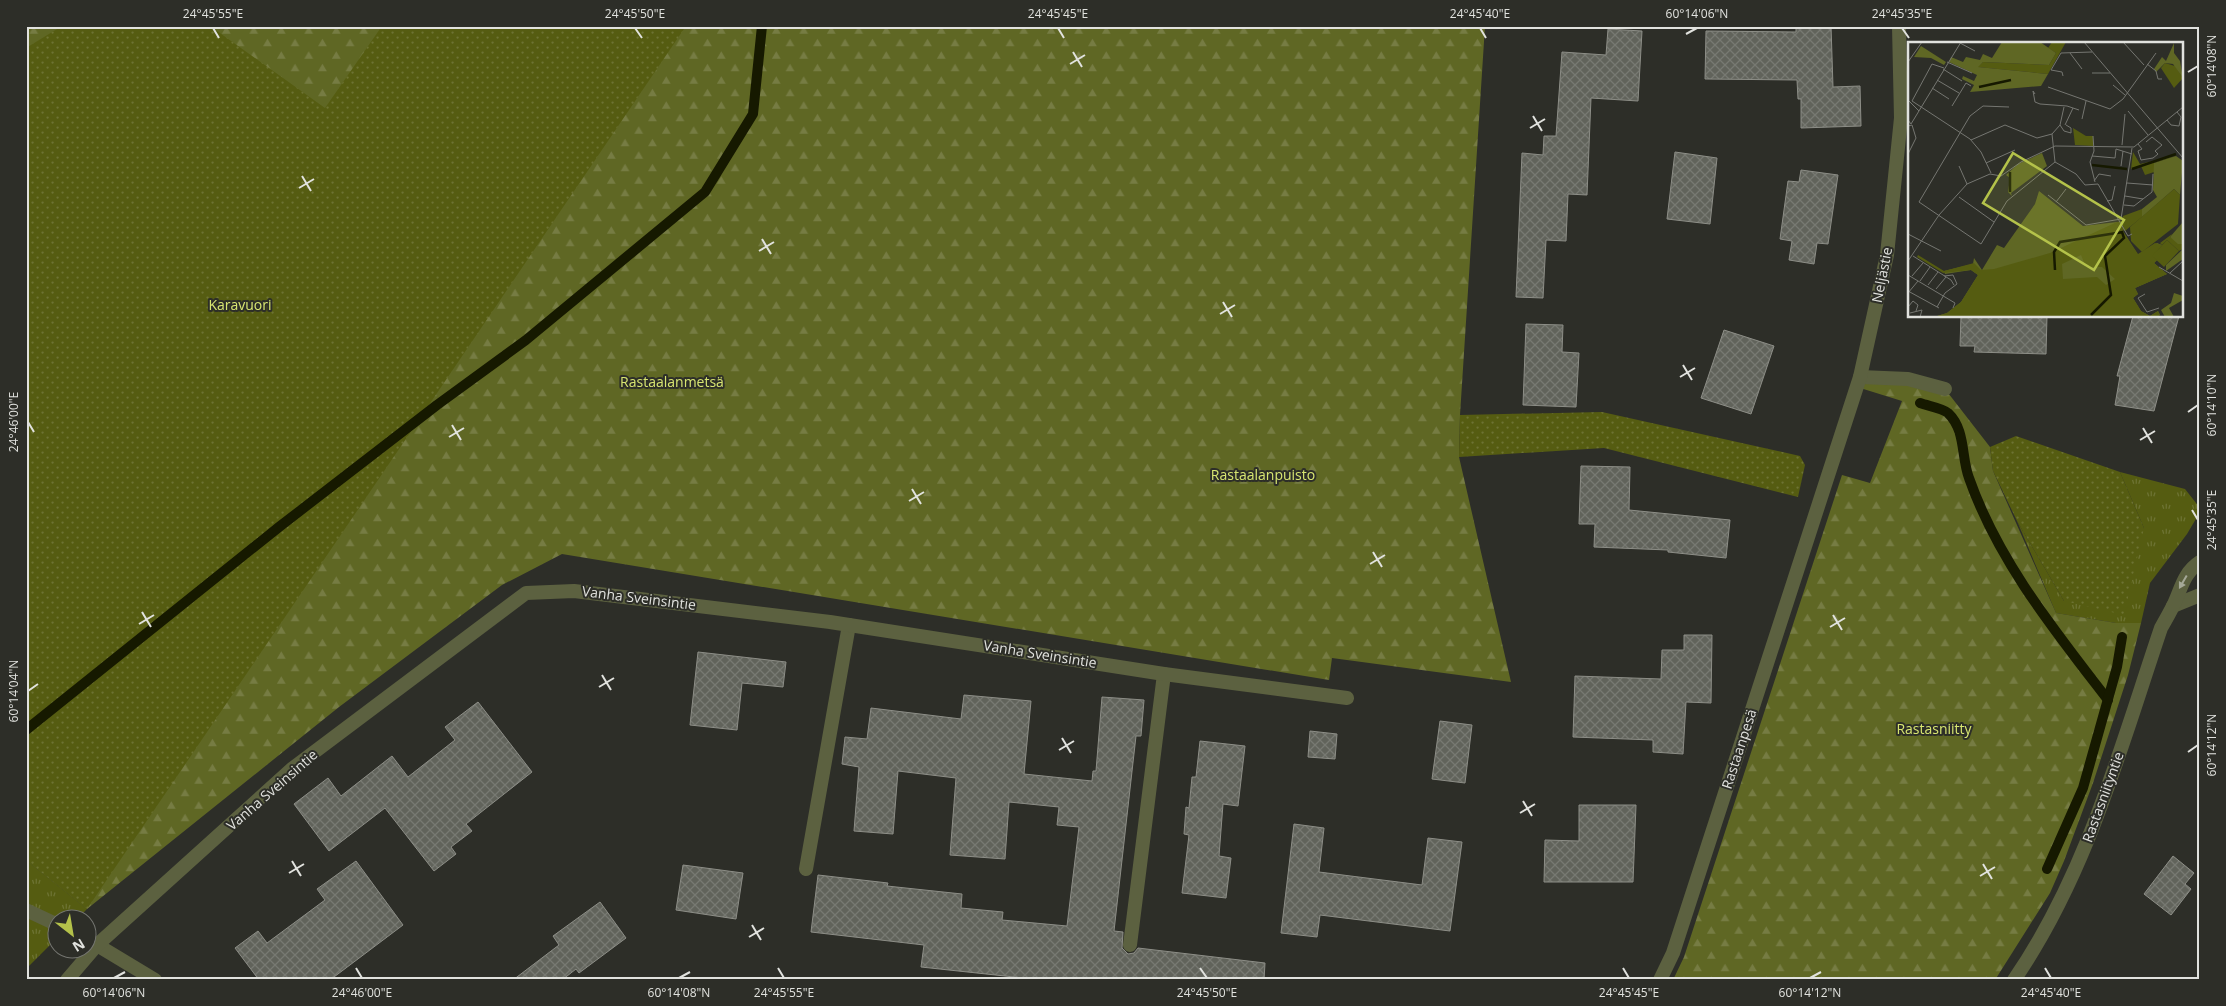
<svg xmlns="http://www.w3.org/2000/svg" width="2226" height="1006" font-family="'Open Sans',sans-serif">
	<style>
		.grass { fill: url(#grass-tufts) }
		.forest { fill: url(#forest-firs) }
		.park { fill: url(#park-dots) }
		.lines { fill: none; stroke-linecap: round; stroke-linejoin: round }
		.stream { stroke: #161900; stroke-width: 10 }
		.building { fill: url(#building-cross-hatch); stroke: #8d8e87 }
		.service { stroke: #5c6140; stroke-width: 14 }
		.minor { stroke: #5c6140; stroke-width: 14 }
		.tertiary { stroke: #5c6140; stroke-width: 14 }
		.oneway { fill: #a5a897 }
		.ticks { fill: none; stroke: #e1e2de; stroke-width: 2 }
		.labels { text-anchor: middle; stroke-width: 4; stroke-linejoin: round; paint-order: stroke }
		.street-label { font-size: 14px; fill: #e1e2de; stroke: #2d2e28 }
		.park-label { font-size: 14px; fill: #d8e671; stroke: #2d2e28 }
		.inset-river { fill: none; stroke: #161900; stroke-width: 2.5 }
		.inset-road { fill: none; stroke: #757671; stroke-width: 1 }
		.view { fill: #b4c24a; fill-opacity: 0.15; stroke: #b4c24a; stroke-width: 2.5 }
		.inset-edge { fill: none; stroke: #e1e2de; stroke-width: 2.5 }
		.neatline { fill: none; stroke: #e1e2de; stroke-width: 2 }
		.ticks-label { font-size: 12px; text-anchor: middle; fill: #e1e2de }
	</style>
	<defs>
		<pattern id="grass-tufts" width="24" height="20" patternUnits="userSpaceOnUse" patternTransform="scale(1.25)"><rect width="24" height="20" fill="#555c11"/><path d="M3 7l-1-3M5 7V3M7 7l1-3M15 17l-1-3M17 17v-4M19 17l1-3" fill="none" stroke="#6d7333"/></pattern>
		<pattern id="forest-firs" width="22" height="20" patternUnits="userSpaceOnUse" patternTransform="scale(1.25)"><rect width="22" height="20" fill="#5f6724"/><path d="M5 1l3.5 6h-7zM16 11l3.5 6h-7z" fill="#767c43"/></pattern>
		<pattern id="park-dots" width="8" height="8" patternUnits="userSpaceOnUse" patternTransform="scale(1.25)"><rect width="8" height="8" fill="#555c11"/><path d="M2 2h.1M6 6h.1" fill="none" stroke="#6d7333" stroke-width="1.8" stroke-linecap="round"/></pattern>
		<pattern id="building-cross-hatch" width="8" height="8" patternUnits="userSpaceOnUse" patternTransform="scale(1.25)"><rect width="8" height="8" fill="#61635b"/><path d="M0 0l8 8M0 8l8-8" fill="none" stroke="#777972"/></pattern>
	</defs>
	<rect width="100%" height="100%" fill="#2d2e28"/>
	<g class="grass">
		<polygon points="2120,472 2185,489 2200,508 2200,512 2187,534 2150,583 2141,623 2116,623 2056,613 2017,521 2064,601 2144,528"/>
		<polygon points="26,860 87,909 78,918 58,918 57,938 26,969"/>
	</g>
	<g class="forest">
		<polygon points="26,26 1485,26 1460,415 1459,457 1511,682 1332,658 1329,680 562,554 502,585 339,707 87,909 26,860"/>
		<polygon points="1860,377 1945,389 1990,447 1993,471 2056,613 2116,623 2141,623 2128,675 2093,783 2064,861 2050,893 1995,980 1673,980 1684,957 1842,475 1870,483 1902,401 1857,387"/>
	</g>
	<g class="park">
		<polygon points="62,26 210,26 325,108 382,26 686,26 87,909 26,860 26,48"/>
		<polygon points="1602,412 1800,456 1805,465 1798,497 1604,448 1459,457 1460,415"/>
		<polygon points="2016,436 2120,472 2144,528 2124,615 2064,601 2017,521 1993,471 1990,447"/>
	</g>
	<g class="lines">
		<g class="stream">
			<path d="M1920,403C1928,406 1942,408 1948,413C1966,430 1961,457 1969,478C1998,561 2055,631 2108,700"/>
			<polyline points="26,730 279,527 437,405 526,340 705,192 753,114 762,26"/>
			<polyline points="2047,869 2083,788 2117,667 2122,637"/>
		</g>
	</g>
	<g class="building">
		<polygon points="1796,26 1831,26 1833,87 1860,86 1861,126 1801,128 1801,99 1798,99 1797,80 1705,79 1706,31 1796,32"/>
		<polygon points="1608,29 1642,31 1638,101 1591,98 1587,195 1568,194 1566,241 1546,240 1543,298 1516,297 1522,153 1543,155 1544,136 1556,136 1562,52 1606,55"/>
		<polygon points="1675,152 1717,158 1710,224 1667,219"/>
		<polygon points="1801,170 1838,175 1828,244 1817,243 1814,264 1789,260 1792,241 1780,239 1788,181 1799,182"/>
		<polygon points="1961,316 2047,316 2046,354 1974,352 1975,346 1960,346"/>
		<polygon points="2133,316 2179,316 2154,411 2115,405 2120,376 2117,376"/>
		<polygon points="1526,324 1563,325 1562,352 1579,353 1576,407 1523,405"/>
		<polygon points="1724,330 1774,346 1751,414 1701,398"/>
		<polygon points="1581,466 1630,467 1629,510 1730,520 1726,558 1668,552 1668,550 1594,547 1595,524 1579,524"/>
		<polygon points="1684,635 1712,635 1711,703 1686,702 1683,754 1653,752 1653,740 1573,737 1575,676 1661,679 1662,650 1684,650"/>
		<polygon points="698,652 786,662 783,687 742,683 737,730 690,725"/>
		<polygon points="964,695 1031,701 1024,774 1092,781 1093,771 1096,771 1102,697 1144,700 1141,736 1136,736 1114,931 1123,932 1122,948 1128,954 1134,953 1138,948 1265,963 1264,980 1042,980 921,967 924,945 811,932 818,875 888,883 887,886 962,894 961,908 1003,912 1002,920 1067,926 1079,827 1057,825 1059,807 1009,802 1005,859 950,855 956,778 898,771 893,834 854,831 859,767 842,764 845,737 867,739 871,708 961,719"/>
		<polygon points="478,702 532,772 466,824 472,831 451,847 456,854 434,871 385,808 329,851 294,804 328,778 341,796 392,756 408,777 455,740 445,727"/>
		<polygon points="1440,721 1472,725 1465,783 1432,779"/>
		<polygon points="1310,731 1337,734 1335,759 1308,757"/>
		<polygon points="1200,741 1245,746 1238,806 1223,804 1219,856 1231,858 1226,898 1182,893 1189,835 1184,834 1186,807 1189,808 1192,777 1196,777"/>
		<polygon points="1579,805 1636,805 1633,882 1544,882 1545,840 1579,841"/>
		<polygon points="1294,824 1324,828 1319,872 1422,885 1428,838 1462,842 1450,931 1320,915 1317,937 1281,933"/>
		<polygon points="2173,856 2194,873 2185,884 2191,889 2171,915 2144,894"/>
		<polygon points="356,861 403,925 330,980 259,980 235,948 258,931 267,943 325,900 317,889"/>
		<polygon points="683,865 743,873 736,919 676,910"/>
		<polygon points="600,902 626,938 579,973 576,969 562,980 513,980 559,945 553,936"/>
	</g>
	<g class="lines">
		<g class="service">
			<polyline points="1860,377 1908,379 1945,389"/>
			<polyline points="806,869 849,625"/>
			<polyline points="26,910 58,925"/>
			<polyline points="88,941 97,945"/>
			<polyline points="1130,945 1164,674"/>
		</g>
		<g class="minor">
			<polyline points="97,945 155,980"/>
			<polyline points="67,980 97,945 293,768 526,593 574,591 830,622 1164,674 1347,698"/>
			<polyline points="1660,980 1673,953 1860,377 1887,255 1901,118 1899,26"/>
		</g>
		<g class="tertiary">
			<polyline points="2173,606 2200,595"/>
			<path d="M2014,980C2087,874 2120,749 2161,628C2165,621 2169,614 2173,606C2181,590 2183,573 2200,562"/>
		</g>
	</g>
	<defs><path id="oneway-solid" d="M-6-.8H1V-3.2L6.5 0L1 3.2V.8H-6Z" transform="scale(1.25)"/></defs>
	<use class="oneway" href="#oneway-solid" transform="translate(2183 582) rotate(120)"/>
	<path class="ticks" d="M213,28L219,38M635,28L642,38M1058,28L1064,38M1480,28L1486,38M1902,28L1909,38M1686,34L1697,28M1073,52L1082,67M1070,64L1085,55M2188,72L2198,66M1533,116L1542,131M1530,128L1545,119M302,176L311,191M299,188L314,179M762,239L771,254M759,251L774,242M1223,302L1232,317M1220,314L1235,305M1683,365L1692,380M1680,377L1695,368M2188,412L2198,405M28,422L34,432M452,425L461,440M2143,428L2152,443M449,437L464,428M2140,440L2155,431M912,489L921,504M909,501L924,492M2192,510L2198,520M1373,552L1382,567M1370,564L1385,555M142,612L151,627M1833,615L1842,630M139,624L154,615M1830,627L1845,618M602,675L611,690M599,687L614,678M28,691L38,684M1062,738L1071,753M1059,750L1074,741M2188,752L2198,745M1523,801L1532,816M1520,813L1535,804M292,861L301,876M1983,864L1992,879M289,873L304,864M1980,876L1995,867M752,925L761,940M749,937L764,928M356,968L362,978M778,968L784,978M1200,968L1207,978M1623,968L1629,978M2045,968L2051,978M114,978L125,972M679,978L690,972M1810,978L1821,972"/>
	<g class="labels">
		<g class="street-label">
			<text transform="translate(1882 275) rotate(-79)" y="5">Neljästie</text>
			<text transform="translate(639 598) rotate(7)" y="5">Vanha Sveinsintie</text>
			<text transform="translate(1040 654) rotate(9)" y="5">Vanha Sveinsintie</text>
			<text transform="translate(1739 749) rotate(-72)" y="5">Rastaanpesä</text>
			<text transform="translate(272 790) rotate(-41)" y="5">Vanha Sveinsintie</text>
			<text transform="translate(2103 797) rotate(-70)" y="5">Rastasniityntie</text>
		</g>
		<g class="park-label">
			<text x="240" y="310">Karavuori</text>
			<text x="672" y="387">Rastaalanmetsä</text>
			<text x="1263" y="480">Rastaalanpuisto</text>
			<text x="1934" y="734">Rastasniitty</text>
		</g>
	</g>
	<g transform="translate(1908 42)">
		<rect width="275" height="275" fill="#2d2e28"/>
		<path d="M144,0H158L140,32L69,25L75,20L141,23L148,11L140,6ZM257,21L267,24L275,36L266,46L253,26ZM165,86L178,94H185V104L167,103ZM225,110L232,122L268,114L246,121V130L237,133L233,124L223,127ZM234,167V175L217,189L212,187L209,180L214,179L215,174ZM264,192L262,195L275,202V207L271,209L259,198L254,203L252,201Z" fill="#555c11"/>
		<path d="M94,0H132L148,11L141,23L75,20L70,25L140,32L133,44L62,50L66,43L54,37L55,34L66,39L69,33L41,20L43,15L55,20L58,15L72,18L75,12L84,16ZM266,1V11L272,19L275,36L265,22L257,21L248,30L246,27L254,15L258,19ZM13,4L38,20L36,23L23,16L6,15ZM134,111L139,124L103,151L104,154L100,150L102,136L98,133L110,122ZM268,114L275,119L272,153L266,147L234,175V167L249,155L245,148L246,121ZM131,149L175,184L209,180L230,213L249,201L254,203L245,214L249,218L246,221L259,232L227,246L230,252L225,256L233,269L242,274L250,269L252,273L248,275H26L39,271L53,260L70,233L63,228L37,232L36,229L65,222L66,216L74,228L89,203L96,206L127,162ZM275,180V202H270L262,195ZM275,207V217L258,229V223ZM266,251L275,254V258L261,266L266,275H257L253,268L263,261Z" fill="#5f6724"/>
		<path d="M209,180L230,212L247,201L254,203L245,214L249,218L246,221L259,232L227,246L230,252L225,256L233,269L242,274L250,269L252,273L248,275H26L39,271L53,260L70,233L63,228L35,231L9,215L10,213L36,229L66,221L73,228L86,227L142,211ZM173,213L178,225H194L207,237L198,243L189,235L155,237L154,222Z" fill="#555c11" fill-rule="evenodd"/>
		<path d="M266,147L272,153L270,182L234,210L223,199L222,185Z" fill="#555c11"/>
		<path d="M259,198L271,209L256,225L244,214Z" fill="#555c11"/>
		<path class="inset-river" d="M71,45L103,38M184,123L219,127M224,127L268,112M102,130V150M147,228L146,210L152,200L215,190M183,273L203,253L197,214L216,196L214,190"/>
		<path class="inset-road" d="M176,0L275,116M215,0L236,23M52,1L67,9M162,11L174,27M0,20L14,0M39,20L64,31M239,22L248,29L250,37H254M36,26L24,22L4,59L62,97L73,110L83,131M35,27L54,39M184,31H202M155,34L154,30L143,28L153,11L184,10M29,38L51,51M205,43L217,53M140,45L202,67L215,57L248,11M24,46L41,57M127,52L125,49L127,60L132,62L159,64L171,68M0,58L11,69M44,64L58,41L63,44M101,65L75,64L62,74L11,160L73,202L99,159L147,120M220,69L240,93M174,77L178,59M0,78L3,82L53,0M259,78L263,83L271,84L273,75L269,70M152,83L156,89L163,91V86L158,83M157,83L165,66M0,84L4,83L8,96L0,112M144,92L152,83L156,65M185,94L186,109L182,120L187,140M63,98L97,83L129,96L144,92L147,120L168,132L177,143L190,142L220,194L224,192M230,102L234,107L230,109L233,118L245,116L250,112L247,109L254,103L244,95L238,100M214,103L217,72M184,114L207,116L208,107L224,112M78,121L107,108M51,124L59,142M213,124L215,109M186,139L191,132L203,134M219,141L245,143M140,153L178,183L213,177L224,106M217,154L235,157M51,155L86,180M199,159L204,158L207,144M148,160L158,147M216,163L226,164L244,150L245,132M0,192L33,209M5,214L43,238L46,243M0,219L31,173L59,142L82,132L93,134L113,120L147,104L226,105L275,65M251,225L275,239M262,231L275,219M0,233L47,261L45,266M4,234L15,221M12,239L22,225M20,243L30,230M28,247L38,235M0,249L31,266M0,251L10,239M237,252L230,256L239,270L251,266M0,265L5,259L10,263L8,269M29,265L37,251L49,242L45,233L36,234M2,271L14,268L12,275"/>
		<path class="view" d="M105,111L216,178L186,228L75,161Z"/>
		<rect width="275" height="275" class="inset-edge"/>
	</g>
	<rect width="2226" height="1006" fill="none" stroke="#2d2e28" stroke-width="55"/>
	<g transform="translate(72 934) rotate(149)"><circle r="24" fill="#2d2e28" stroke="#757671"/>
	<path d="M0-4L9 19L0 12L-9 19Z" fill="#b4c24a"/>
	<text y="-8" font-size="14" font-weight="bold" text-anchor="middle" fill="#e1e2de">N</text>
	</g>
	<rect x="28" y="28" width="2170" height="950" class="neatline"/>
	<g class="ticks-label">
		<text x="213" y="18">24°45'55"E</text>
		<text x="635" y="18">24°45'50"E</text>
		<text x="1058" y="18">24°45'45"E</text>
		<text x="1480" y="18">24°45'40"E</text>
		<text x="1697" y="18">60°14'06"N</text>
		<text x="1902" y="18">24°45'35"E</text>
		<text transform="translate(2212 66) rotate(-90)" y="4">60°14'08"N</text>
		<text transform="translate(2212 405) rotate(-90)" y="4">60°14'10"N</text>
		<text transform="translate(14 422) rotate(-90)" y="4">24°46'00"E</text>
		<text transform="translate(2212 520) rotate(-90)" y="4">24°45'35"E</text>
		<text transform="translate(14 691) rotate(-90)" y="4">60°14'04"N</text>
		<text transform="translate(2212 745) rotate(-90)" y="4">60°14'12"N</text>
		<text x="114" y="997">60°14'06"N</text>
		<text x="362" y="997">24°46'00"E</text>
		<text x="679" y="997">60°14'08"N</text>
		<text x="784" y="997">24°45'55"E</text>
		<text x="1207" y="997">24°45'50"E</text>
		<text x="1629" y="997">24°45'45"E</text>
		<text x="1810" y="997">60°14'12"N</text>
		<text x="2051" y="997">24°45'40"E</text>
	</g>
</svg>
